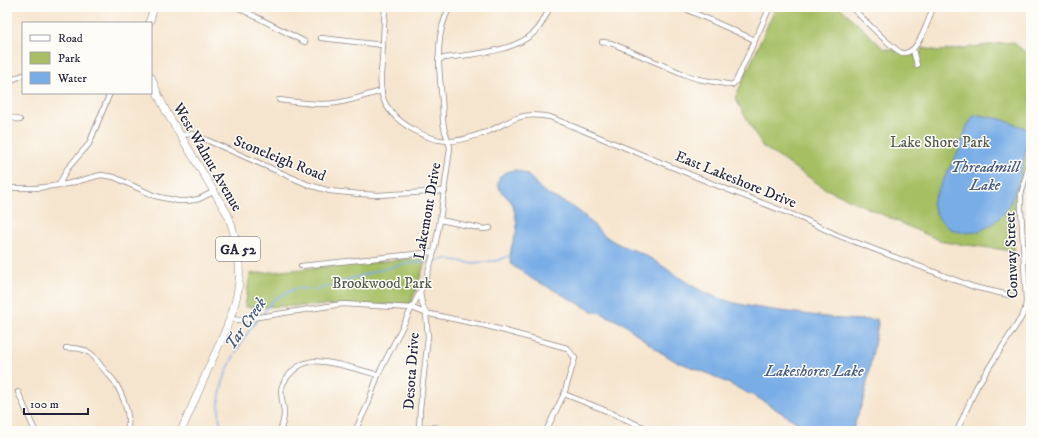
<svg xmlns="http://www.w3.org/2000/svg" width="1038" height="438" font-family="'IM FELL DW Pica',serif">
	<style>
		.green { fill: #a6bf64; stroke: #647050 }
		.water { fill: #79ade6; stroke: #4e6890 }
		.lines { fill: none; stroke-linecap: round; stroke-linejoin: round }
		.stream { stroke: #79ade6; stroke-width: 1.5 }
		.street-casing { stroke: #8c8484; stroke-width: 6 }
		.primary-casing { stroke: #8c8484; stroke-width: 8 }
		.street { stroke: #fff; stroke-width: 4.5 }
		.primary { stroke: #fff; stroke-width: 7 }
		.labels { text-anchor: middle; stroke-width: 3; stroke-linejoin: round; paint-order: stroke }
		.shield { fill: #fdfcf7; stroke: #646373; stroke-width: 1 }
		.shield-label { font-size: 14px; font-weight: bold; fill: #22223b }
		.park-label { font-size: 15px; fill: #505949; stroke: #fdfcf7 }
		.street-label { font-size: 15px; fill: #22223b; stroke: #fdfcf7 }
		.water-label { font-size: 16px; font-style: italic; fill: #455a7f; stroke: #fdfcf7 }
	</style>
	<rect width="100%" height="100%" fill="#fdfcf7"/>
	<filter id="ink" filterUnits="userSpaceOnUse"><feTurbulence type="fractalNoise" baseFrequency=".025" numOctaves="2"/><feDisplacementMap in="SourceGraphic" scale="8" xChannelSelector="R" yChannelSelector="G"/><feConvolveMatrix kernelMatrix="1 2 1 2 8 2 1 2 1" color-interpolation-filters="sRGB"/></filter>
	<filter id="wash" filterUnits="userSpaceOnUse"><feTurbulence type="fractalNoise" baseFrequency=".012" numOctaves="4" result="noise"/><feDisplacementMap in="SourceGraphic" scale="16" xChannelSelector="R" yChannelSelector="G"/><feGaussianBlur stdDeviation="0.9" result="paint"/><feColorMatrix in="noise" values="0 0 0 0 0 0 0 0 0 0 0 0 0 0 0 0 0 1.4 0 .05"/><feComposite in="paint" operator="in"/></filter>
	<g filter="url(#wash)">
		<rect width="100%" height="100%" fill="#f6e5ce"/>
		<g class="green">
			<polygon points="776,7 840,7 883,48 920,55 922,48 939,51 1013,42 1031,57 1031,146 1015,208 1014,251 943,242 826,189 762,146 735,98"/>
			<polygon points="427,257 411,304 245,307 250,274"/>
		</g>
		<g class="water">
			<path d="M978,115L1001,119L1028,129V133C1023,165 1018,211 986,228C976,233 967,234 956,231C943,227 935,215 932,202L959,150L967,126L974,116Z"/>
			<path d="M516,170C531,173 532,181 542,190C551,198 563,200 573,207C586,215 595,228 607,237C618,246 633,249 645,255C664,266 683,281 702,291C734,307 769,309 804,314C827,317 854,322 877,319L878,324L864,398L852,431H810L760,399L707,373L675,361L657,350L624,324L601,313L592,311L554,290L534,280L512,265C506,252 516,240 517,227C517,220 514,211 513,205C510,197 497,192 498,183C499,173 508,171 516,170Z"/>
		</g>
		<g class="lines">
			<g class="stream">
				<polyline points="261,316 274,299 297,288 316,290 369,273 404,264 448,259 470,263 496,261 509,256"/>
				<path d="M221,431C220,424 219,416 219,409C218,379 240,341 258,319"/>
			</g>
		</g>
	</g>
	<g filter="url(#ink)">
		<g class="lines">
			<g class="street-casing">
				<g id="street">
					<polyline points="237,7 305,42"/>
					<path d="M385,7C384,25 383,43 382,62C381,73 379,86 383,98C391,121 425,140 448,141C460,142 473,136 484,133C496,129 505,122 517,118C527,114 540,115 550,117L716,185L801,218L837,235L876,250L974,287L1013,296"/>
					<polyline points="681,7 755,40"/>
					<path d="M851,7C861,16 892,49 902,53C903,53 908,53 908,52C919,49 930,17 933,7"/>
					<polyline points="321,38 383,45"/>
					<polyline points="602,42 611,43 686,75 698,79 732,85 736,81 770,7"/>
					<polyline points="913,50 917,65"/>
					<path d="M438,59C468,54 513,54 536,31C542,25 546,15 550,7"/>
					<polyline points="7,82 23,75"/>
					<path d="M279,100C297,102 317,106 336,103C351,101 366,95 382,91"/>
					<polyline points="7,116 20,120"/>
					<polyline points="180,135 193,134 309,185 330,191 360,194 378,195 445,191"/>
					<polyline points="59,185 67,169 89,144 110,93"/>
					<polyline points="7,188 37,188 67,184 101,175 114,177 155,196 178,201 188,201 199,199 215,191"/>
					<polyline points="440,220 484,229 490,228"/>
					<polyline points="301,266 434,252"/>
					<polyline points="231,319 240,320 342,304 412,308 425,313 487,326 567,348 575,358 564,394 546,431"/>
					<path d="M66,348C74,348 83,348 90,353C95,357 98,362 102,367C106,372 110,376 114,381C122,393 132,417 127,431"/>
					<polyline points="18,392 35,431"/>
					<polyline points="564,394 602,409 652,431"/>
					<polyline points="420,427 435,427 448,431"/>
					<path d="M280,431C282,426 284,419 284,413C284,404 279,394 282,386C287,375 298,364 309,362C322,358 364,371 378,375"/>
					<path d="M355,431L368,404L378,375L425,282L434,252L440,220L450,148C449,140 445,134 444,127C442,119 443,109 442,100C439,69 434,35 450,7"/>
					<polyline points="419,431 420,409 428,337 426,314 422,304 420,292"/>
					<polyline points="957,431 977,386 1021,318 1025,310 1026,301 1021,208 1021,195 1031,156"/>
				</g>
			</g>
			<g class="primary-casing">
				<g id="primary">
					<polyline points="149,23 154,7"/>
					<path d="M151,77L160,99L167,113L228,215C250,274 238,304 213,358C202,383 192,407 181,431"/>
				</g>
			</g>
			<use href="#street" class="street"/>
			<use href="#primary" class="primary"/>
		</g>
	</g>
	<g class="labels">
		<rect class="shield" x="216" y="237" width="44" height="24" rx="3"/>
		<g class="shield-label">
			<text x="238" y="254">GA 52</text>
		</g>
		<g class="park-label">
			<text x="940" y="147">Lake Shore Park</text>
			<text x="382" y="288">Brookwood Park</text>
		</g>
		<g class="street-label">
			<text transform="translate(208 157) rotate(60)" y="5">West Walnut Avenue</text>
			<text transform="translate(280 158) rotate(22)" y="5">Stoneleigh Road</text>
			<text transform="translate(736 179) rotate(22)" y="5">East Lakeshore Drive</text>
			<text transform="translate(427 211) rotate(-80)" y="5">Lakemont Drive</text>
			<text transform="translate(1011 255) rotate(-92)" y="5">Conway Street</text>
			<text transform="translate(411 371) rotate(-86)" y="5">Desota Drive</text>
		</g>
		<g class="water-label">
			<text x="985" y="172">Threadmill<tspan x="985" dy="18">Lake</tspan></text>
			<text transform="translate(245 323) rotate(-55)" y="6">Tar Creek</text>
			<text x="814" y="376">Lakeshores Lake</text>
		</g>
	</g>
	<rect width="1038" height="438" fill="none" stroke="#fdfcf7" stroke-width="24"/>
	<rect x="22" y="22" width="130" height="72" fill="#fdfcf7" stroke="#a5a5ac"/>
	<rect x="30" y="35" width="20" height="6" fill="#ffffff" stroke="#a5a5ac"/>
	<text x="58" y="42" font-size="12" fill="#22223b">Road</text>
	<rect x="30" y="52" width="20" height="12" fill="#a6bf64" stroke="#a5a5ac"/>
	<text x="58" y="62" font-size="12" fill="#22223b">Park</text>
	<rect x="30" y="72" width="20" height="12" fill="#79ade6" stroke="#a5a5ac"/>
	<text x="58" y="82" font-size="12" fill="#22223b">Water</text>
	<path d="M24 408v6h64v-6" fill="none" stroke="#22223b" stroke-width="2"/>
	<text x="30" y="408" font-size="12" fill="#22223b" stroke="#fdfcf7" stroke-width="3" paint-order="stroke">100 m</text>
</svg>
